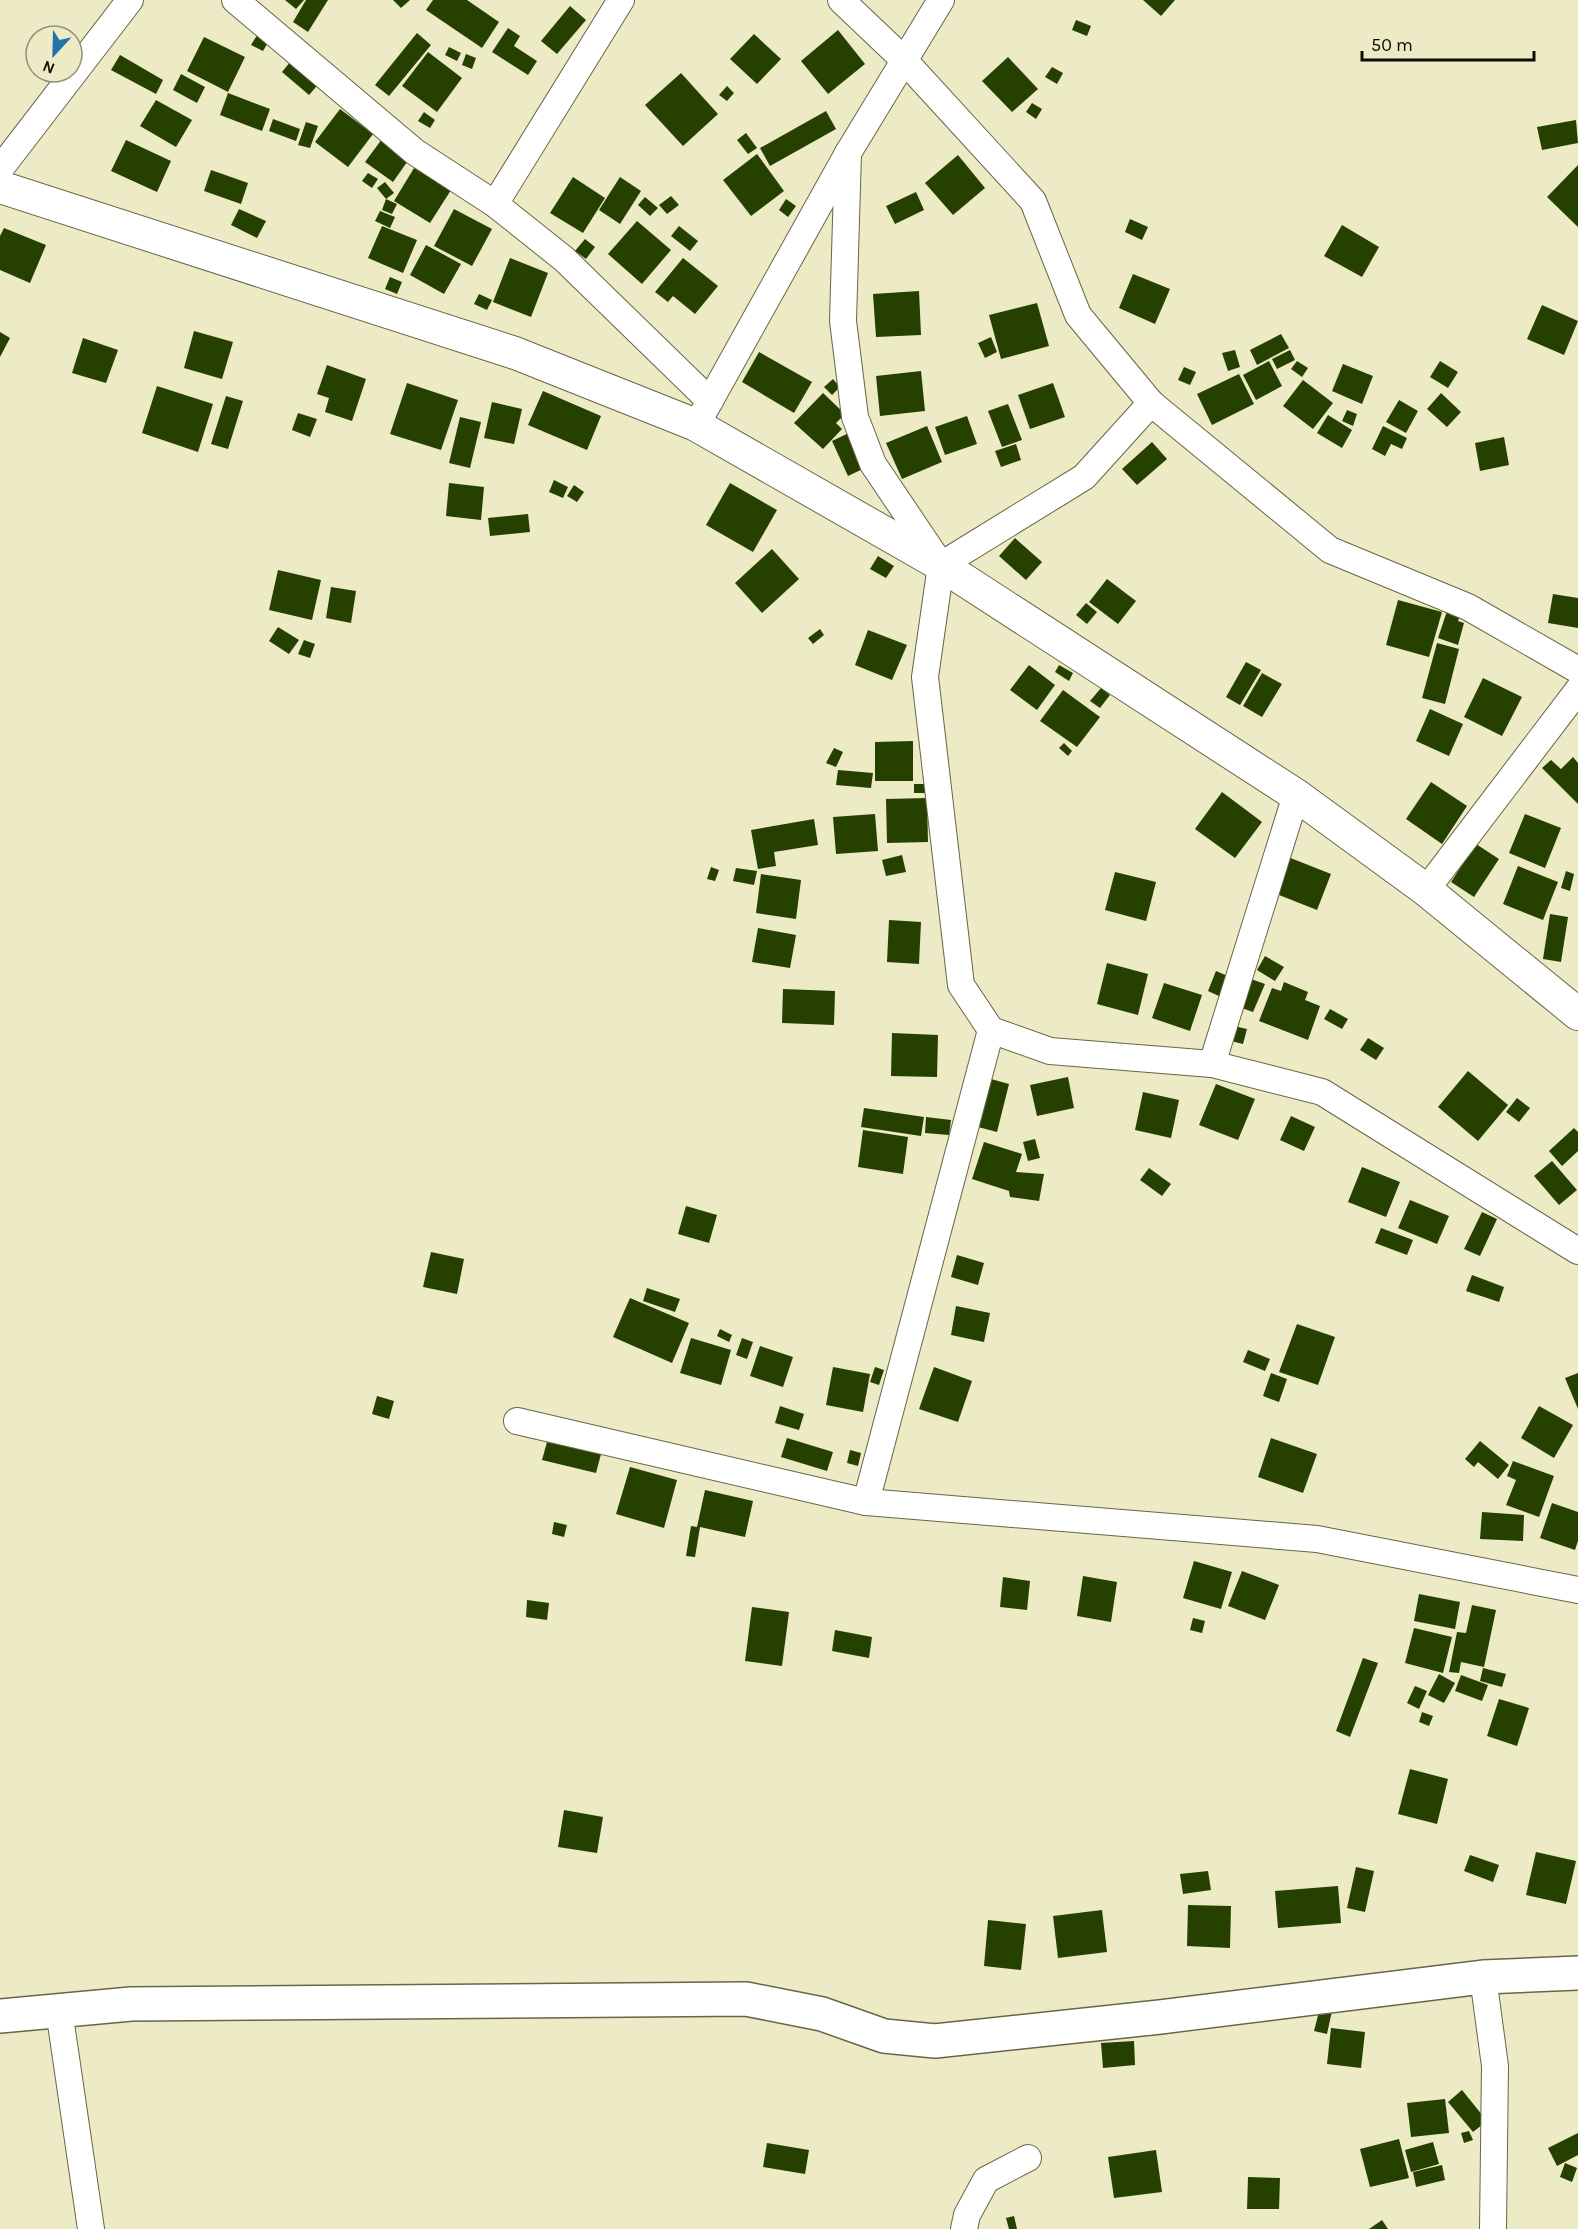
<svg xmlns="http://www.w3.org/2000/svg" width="1578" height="2229" font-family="Karla,sans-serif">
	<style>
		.building { fill: #264000 }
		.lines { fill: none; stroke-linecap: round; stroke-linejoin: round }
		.minor-casing { stroke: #696546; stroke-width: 28 }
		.tertiary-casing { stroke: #696546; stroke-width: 34 }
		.primary-casing { stroke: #696546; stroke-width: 36 }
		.minor { stroke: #fff; stroke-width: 26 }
		.tertiary { stroke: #fff; stroke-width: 32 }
		.primary { stroke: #fff; stroke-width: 33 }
	</style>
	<rect width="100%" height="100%" fill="#edeac6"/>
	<g class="building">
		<polygon points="285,0 304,0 296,9"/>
		<polygon points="306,0 328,0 308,32 293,22"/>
		<polygon points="393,0 410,0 401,8"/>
		<polygon points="433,0 467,0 499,22 482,48 426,10"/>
		<polygon points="1143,0 1175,0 1161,16"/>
		<polygon points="570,6 586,20 557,54 541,41"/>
		<polygon points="1076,20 1091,26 1087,36 1072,30"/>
		<polygon points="508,28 520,36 514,46 537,61 528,75 492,52"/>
		<polygon points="838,30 865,64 828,94 801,61"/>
		<polygon points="259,32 270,39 263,51 251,45"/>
		<polygon points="417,33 431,45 389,96 375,85"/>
		<polygon points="754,34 781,59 757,84 730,59"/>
		<polygon points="204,37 245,57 228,92 187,71"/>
		<polygon points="449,47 461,53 457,61 445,55"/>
		<polygon points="428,52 462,78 437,112 402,86"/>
		<polygon points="466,54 476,58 472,69 462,65"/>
		<polygon points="120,55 163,80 156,94 111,70"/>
		<polygon points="295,56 322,80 309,95 282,72"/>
		<polygon points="1008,57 1038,89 1012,112 982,81"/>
		<polygon points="1052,67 1063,73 1057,84 1045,77"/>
		<polygon points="681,73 718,114 683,146 645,105"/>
		<polygon points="181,74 205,87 197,103 173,90"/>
		<polygon points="727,86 734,93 727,101 719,95"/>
		<polygon points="228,93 270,109 262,131 220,115"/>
		<polygon points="156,100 192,120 176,147 140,126"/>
		<polygon points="1032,103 1042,109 1036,119 1026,112"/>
		<polygon points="340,109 373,134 348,167 315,142"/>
		<polygon points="826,111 836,129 770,166 760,148"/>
		<polygon points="424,112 435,120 430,128 418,121"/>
		<polygon points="273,119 300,129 296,141 269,131"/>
		<polygon points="1576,120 1578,143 1542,150 1537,127"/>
		<polygon points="306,122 318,126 310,148 298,145"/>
		<polygon points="746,133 757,148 748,154 737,140"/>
		<polygon points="385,135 412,155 393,182 365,162"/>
		<polygon points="126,140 171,161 157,192 111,171"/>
		<polygon points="757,154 784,191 751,216 723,180"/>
		<polygon points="958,155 985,188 953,215 925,183"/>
		<polygon points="1578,165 1578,227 1547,197"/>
		<polygon points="414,168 451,190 430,223 394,201"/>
		<polygon points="211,170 248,183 241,204 204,191"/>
		<polygon points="368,173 378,179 372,188 362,181"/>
		<polygon points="573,177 605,198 583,233 550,213"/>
		<polygon points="620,177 641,191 620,224 599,210"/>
		<polygon points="385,182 394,193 386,199 377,188"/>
		<polygon points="916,192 924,210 895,224 886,206"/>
		<polygon points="671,196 679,205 667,214 659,205"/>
		<polygon points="645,197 658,208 650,216 638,205"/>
		<polygon points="386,199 397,204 392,214 382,210"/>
		<polygon points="786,199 796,206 788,217 779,210"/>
		<polygon points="239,209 266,221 257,238 231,225"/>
		<polygon points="454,209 492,229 472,266 434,246"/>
		<polygon points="380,211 395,217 390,228 375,221"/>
		<polygon points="1130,219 1148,227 1142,240 1125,232"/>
		<polygon points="637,221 671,250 642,284 608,254"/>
		<polygon points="1342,225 1379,247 1362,277 1324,256"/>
		<polygon points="382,226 417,240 403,273 368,258"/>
		<polygon points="679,226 698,241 690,251 671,236"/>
		<polygon points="4,228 46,245 30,283 0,270 0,236"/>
		<polygon points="585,239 595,247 586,259 575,251"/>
		<polygon points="426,245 461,264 444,294 410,275"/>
		<polygon points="510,258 548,273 531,317 493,302"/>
		<polygon points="683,258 718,286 695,314 673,296 668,302 655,292"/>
		<polygon points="1133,274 1170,289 1155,324 1119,308"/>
		<polygon points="390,277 402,282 397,294 385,289"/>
		<polygon points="919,291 921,335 876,337 873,294"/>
		<polygon points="479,294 492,300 487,310 474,304"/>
		<polygon points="1037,303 1049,346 1001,359 989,315"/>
		<polygon points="1542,305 1578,321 1564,355 1527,339"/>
		<polygon points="194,331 233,342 222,379 184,368"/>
		<polygon points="0,332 10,338 0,357"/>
		<polygon points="1281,334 1289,348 1257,365 1250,350"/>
		<polygon points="991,337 997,352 985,358 978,343"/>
		<polygon points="83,338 118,350 106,383 72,373"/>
		<polygon points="1235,350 1240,367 1228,371 1222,353"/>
		<polygon points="1290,350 1295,360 1277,369 1272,359"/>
		<polygon points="759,352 812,382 794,413 742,382"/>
		<polygon points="1269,361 1282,386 1256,400 1243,375"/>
		<polygon points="1297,361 1308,368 1302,377 1291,369"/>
		<polygon points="1440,361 1458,372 1448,388 1430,377"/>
		<polygon points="1343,364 1373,376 1362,404 1332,391"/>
		<polygon points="327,365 366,379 352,421 325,412 329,398 317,394"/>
		<polygon points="1184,367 1196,372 1190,385 1178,380"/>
		<polygon points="921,371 925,411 880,416 876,376"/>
		<polygon points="1239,374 1254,404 1212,425 1197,394"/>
		<polygon points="833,379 840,387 832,395 824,387"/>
		<polygon points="1303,380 1333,403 1313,429 1283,406"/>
		<polygon points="407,383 458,400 441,450 390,434"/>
		<polygon points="1053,383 1065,417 1030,429 1018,395"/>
		<polygon points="157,386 213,404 198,452 142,433"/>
		<polygon points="543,391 601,416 587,450 528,425"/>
		<polygon points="823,393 845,414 836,423 842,429 823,449 794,423"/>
		<polygon points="1441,393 1461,412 1447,427 1427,409"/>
		<polygon points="226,396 243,401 228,449 211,444"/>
		<polygon points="1399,400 1418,411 1406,433 1386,422"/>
		<polygon points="492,402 522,409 514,444 484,438"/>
		<polygon points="1008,404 1022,440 1002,447 988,411"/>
		<polygon points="1347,410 1357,414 1353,426 1342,421"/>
		<polygon points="298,413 317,419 310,437 292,430"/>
		<polygon points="1328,415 1352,430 1342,448 1317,433"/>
		<polygon points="967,416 977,444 945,455 935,427"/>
		<polygon points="460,417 481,422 470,468 449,463"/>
		<polygon points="927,426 942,462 902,479 886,443"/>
		<polygon points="1383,426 1407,438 1402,449 1391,444 1385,456 1372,449"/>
		<polygon points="851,432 867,467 848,476 832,441"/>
		<polygon points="1504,437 1509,465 1480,471 1475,443"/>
		<polygon points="1152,442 1167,459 1137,485 1122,469"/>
		<polygon points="1016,444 1021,460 1001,467 995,451"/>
		<polygon points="554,480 568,487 563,498 549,492"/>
		<polygon points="449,483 484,487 481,520 446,516"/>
		<polygon points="730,483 777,510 753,552 706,525"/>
		<polygon points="574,485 584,492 577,502 567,496"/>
		<polygon points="528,514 530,532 490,536 488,518"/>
		<polygon points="1015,538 1042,562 1026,580 999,556"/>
		<polygon points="772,549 799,579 762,613 735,583"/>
		<polygon points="878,556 894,566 886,578 870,569"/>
		<polygon points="278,570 321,580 312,620 269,610"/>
		<polygon points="1107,579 1136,601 1118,624 1089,602"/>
		<polygon points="331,587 356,591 351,623 326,618"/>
		<polygon points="1553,594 1578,598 1578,628 1548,623"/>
		<polygon points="1398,600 1442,612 1429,657 1386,645"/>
		<polygon points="1086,603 1097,612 1087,624 1076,615"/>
		<polygon points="1449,605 1462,609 1458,621 1464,623 1458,645 1438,638"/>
		<polygon points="278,627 299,640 289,654 269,641"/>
		<polygon points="820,629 824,635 813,644 808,638"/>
		<polygon points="868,630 907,645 892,680 855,665"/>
		<polygon points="304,640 315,644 310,658 298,654"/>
		<polygon points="1437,643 1459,649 1445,704 1422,698"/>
		<polygon points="1246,662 1261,670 1240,705 1226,697"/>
		<polygon points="1029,665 1055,685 1037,710 1010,690"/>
		<polygon points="1059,665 1073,673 1069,681 1055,672"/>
		<polygon points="1262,673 1282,684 1262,717 1243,706"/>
		<polygon points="1483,678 1522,697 1502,736 1464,717"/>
		<polygon points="1101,688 1110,695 1100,708 1090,701"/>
		<polygon points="1063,690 1100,717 1077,747 1040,721"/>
		<polygon points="1430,709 1463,724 1449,756 1416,741"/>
		<polygon points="913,741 913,781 875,781 875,742"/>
		<polygon points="1064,743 1072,751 1068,756 1059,748"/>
		<polygon points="834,748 843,752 836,767 826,763"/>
		<polygon points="1573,757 1578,763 1578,804 1542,768 1551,760 1561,769"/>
		<polygon points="838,770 873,773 871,788 836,785"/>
		<polygon points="1431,782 1467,806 1442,844 1406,819"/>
		<polygon points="914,784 926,784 927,793 914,793"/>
		<polygon points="1222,792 1262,822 1235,858 1195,829"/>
		<polygon points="927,798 928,842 887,843 886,799"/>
		<polygon points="875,814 878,851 836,854 833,817"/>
		<polygon points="1525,814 1561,828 1545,868 1509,853"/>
		<polygon points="814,819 818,845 774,852 776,866 758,869 751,830"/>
		<polygon points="1476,844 1499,859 1474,897 1451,882"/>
		<polygon points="902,855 906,872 886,876 882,860"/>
		<polygon points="1288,857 1331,874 1317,910 1274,893"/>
		<polygon points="1518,866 1558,882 1543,920 1503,904"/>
		<polygon points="711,867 719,870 715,881 707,879"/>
		<polygon points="736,868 757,871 754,885 733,881"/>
		<polygon points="1566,871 1574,874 1570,891 1561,888"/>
		<polygon points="1115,872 1156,882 1146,921 1105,910"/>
		<polygon points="761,874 801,880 796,919 756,913"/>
		<polygon points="1550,914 1568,917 1561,962 1543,959"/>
		<polygon points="889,920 921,922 919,964 887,962"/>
		<polygon points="758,928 796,935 790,968 752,962"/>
		<polygon points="1265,956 1284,967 1275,981 1257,970"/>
		<polygon points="1107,963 1148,974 1138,1015 1097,1004"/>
		<polygon points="1216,971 1230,977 1221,997 1208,991"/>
		<polygon points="1251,979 1265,984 1253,1012 1239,1007"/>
		<polygon points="1284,982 1308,992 1305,1000 1320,1006 1308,1040 1259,1021 1272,988 1281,991"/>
		<polygon points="1164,983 1202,995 1190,1031 1152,1018"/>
		<polygon points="783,989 835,991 834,1025 782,1023"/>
		<polygon points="1330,1009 1348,1019 1342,1029 1324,1019"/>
		<polygon points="1234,1026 1247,1029 1243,1044 1231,1041"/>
		<polygon points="892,1033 938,1035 937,1077 891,1076"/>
		<polygon points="1368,1038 1384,1048 1376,1060 1360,1050"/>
		<polygon points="1468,1071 1508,1105 1478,1141 1438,1107"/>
		<polygon points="1068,1077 1074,1108 1037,1116 1030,1085"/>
		<polygon points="991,1079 1009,1084 997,1132 978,1127"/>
		<polygon points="1216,1084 1255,1099 1238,1140 1199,1125"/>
		<polygon points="1143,1092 1179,1100 1171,1138 1135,1130"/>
		<polygon points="1517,1098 1530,1108 1519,1122 1506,1112"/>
		<polygon points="864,1108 924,1117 921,1136 861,1127"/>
		<polygon points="1291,1116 1315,1127 1304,1151 1280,1140"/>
		<polygon points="926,1117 951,1120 949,1135 925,1133"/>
		<polygon points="1574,1128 1578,1132 1578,1151 1562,1166 1549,1151"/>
		<polygon points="863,1130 908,1137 903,1174 858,1167"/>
		<polygon points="1035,1139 1040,1158 1028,1161 1023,1142"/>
		<polygon points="984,1142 1022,1154 1016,1172 1044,1174 1039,1201 1010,1197 1009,1191 972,1179"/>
		<polygon points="1552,1161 1577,1190 1559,1205 1534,1176"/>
		<polygon points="1362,1167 1400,1182 1386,1217 1348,1202"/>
		<polygon points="1149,1168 1171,1184 1162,1196 1140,1180"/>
		<polygon points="1410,1200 1449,1216 1437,1244 1398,1228"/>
		<polygon points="686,1206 717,1215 709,1243 678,1234"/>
		<polygon points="1482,1212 1497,1219 1480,1256 1464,1249"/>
		<polygon points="1381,1228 1413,1240 1407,1255 1375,1243"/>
		<polygon points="431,1252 464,1259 457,1294 423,1287"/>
		<polygon points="957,1255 984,1263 978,1285 951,1277"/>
		<polygon points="1472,1275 1504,1287 1499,1302 1466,1291"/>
		<polygon points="647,1288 680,1299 675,1312 643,1301"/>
		<polygon points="630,1298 689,1323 672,1363 613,1337"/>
		<polygon points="956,1306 990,1313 984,1342 951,1335"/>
		<polygon points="1297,1324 1335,1337 1318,1385 1279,1372"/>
		<polygon points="720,1329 732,1335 729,1342 717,1336"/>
		<polygon points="691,1338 731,1350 721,1385 680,1373"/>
		<polygon points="742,1338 753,1342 747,1359 736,1355"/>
		<polygon points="760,1346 793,1357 783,1387 750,1376"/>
		<polygon points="1248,1350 1270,1359 1265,1371 1243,1362"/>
		<polygon points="833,1367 870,1374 863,1412 826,1405"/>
		<polygon points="875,1367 884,1370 879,1385 870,1382"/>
		<polygon points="934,1367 972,1381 958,1422 919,1409"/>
		<polygon points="1271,1373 1287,1379 1279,1402 1263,1396"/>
		<polygon points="1578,1373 1578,1409 1565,1378"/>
		<polygon points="377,1396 394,1401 389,1419 372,1414"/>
		<polygon points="780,1406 804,1414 799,1430 775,1423"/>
		<polygon points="1539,1406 1573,1425 1554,1458 1521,1438"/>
		<polygon points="787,1438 833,1452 827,1471 781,1457"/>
		<polygon points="1271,1438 1317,1454 1303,1493 1258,1477"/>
		<polygon points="1480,1441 1509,1465 1498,1479 1478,1462 1474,1467 1465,1459"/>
		<polygon points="547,1442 601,1454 596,1473 542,1460"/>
		<polygon points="850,1450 861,1453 858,1466 847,1463"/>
		<polygon points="1513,1461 1554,1476 1539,1517 1506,1505 1516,1480 1507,1476"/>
		<polygon points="630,1467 677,1480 664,1528 616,1514"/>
		<polygon points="705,1490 753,1501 745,1537 700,1527 695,1557 686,1556 691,1526 697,1527"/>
		<polygon points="1552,1503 1578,1512 1578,1541 1575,1550 1540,1538"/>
		<polygon points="1482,1512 1524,1515 1523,1541 1480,1539"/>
		<polygon points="554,1522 567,1525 564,1537 552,1534"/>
		<polygon points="1194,1561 1232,1572 1221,1609 1183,1598"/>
		<polygon points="1242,1571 1279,1585 1265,1620 1228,1606"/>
		<polygon points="1083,1576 1117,1582 1111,1622 1077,1616"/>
		<polygon points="1003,1577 1030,1581 1027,1610 1000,1607"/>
		<polygon points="1419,1594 1460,1602 1455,1629 1414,1621"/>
		<polygon points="527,1600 549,1603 547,1620 526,1617"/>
		<polygon points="1472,1605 1496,1610 1484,1667 1461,1662 1459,1673 1449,1672 1457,1632 1466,1633"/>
		<polygon points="752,1607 789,1612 782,1666 745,1661"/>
		<polygon points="1193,1618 1205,1621 1202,1633 1190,1630"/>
		<polygon points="1414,1628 1452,1637 1443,1673 1405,1663"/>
		<polygon points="835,1630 872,1637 869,1658 832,1651"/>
		<polygon points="1363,1658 1378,1663 1350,1737 1336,1731"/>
		<polygon points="1483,1668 1506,1674 1502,1687 1480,1681"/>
		<polygon points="1439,1674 1455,1683 1444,1703 1428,1695"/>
		<polygon points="1461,1675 1488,1685 1482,1701 1455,1691"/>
		<polygon points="1415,1686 1427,1691 1419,1709 1407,1703"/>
		<polygon points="1499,1699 1529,1708 1517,1746 1487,1736"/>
		<polygon points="1422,1712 1433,1716 1429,1726 1419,1722"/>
		<polygon points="1410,1769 1448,1779 1437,1824 1398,1814"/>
		<polygon points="564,1810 603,1817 597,1853 558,1847"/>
		<polygon points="1536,1852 1576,1861 1566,1904 1526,1895"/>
		<polygon points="1470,1855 1499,1865 1493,1882 1464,1871"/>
		<polygon points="1356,1867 1374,1871 1365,1912 1347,1908"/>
		<polygon points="1208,1871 1211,1890 1183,1894 1180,1874"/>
		<polygon points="1338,1886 1341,1923 1278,1928 1275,1891"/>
		<polygon points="1188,1905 1231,1906 1230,1948 1187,1946"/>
		<polygon points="1102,1910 1107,1952 1058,1958 1053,1916"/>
		<polygon points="988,1920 1026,1924 1021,1970 984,1966"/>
		<polygon points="1320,2008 1332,2011 1327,2034 1314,2031"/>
		<polygon points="1331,2028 1365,2032 1361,2068 1327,2064"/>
		<polygon points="1134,2041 1135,2065 1103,2068 1101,2043"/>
		<polygon points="1462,2090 1487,2121 1473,2132 1448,2102"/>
		<polygon points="1445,2099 1449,2133 1411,2137 1407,2103"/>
		<polygon points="1469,2131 1473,2140 1464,2143 1461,2133"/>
		<polygon points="1578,2133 1578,2155 1557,2166 1548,2148"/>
		<polygon points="1399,2139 1409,2178 1370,2187 1360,2149"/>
		<polygon points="1433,2142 1439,2164 1411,2172 1405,2150"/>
		<polygon points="767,2143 809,2150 805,2174 763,2167"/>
		<polygon points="1156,2150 1162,2192 1114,2198 1108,2157"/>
		<polygon points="1565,2163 1577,2168 1572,2182 1560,2177"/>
		<polygon points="1442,2165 1445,2180 1416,2187 1413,2172"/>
		<polygon points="1248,2177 1280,2178 1279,2209 1247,2209"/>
		<polygon points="1014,2216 1017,2229 1009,2229 1006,2218"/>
		<polygon points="1382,2220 1388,2229 1369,2229"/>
	</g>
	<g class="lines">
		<g class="minor-casing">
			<g id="minor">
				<polyline points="235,0 415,152 495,204 564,259 710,401"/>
				<polyline points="841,0 903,59 1033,201 1078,315 1151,403 1330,550 1468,607 1578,670"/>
				<polyline points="848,153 843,321 855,417 873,464 941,565 925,677 961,985 991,1030 1050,1051 1212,1064 1322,1092 1578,1251"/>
				<polyline points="0,169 130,0"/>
				<polyline points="495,204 621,0"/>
				<polyline points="702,415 848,153 941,0"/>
				<polyline points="941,565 1084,477 1151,403"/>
				<polyline points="1426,890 1578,690"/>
				<polyline points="1212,1064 1296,795"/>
				<polyline points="517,1421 866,1502 1317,1539 1578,1590"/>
				<polyline points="866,1502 991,1030"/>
				<polyline points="1483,1977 1495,2066 1493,2229"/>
				<polyline points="59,2010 91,2229"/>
				<polyline points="964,2229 967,2215 986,2180 1028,2158"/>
			</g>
		</g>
		<g class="tertiary-casing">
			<polyline id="tertiary" points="0,187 515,353 696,425 941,565 1296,795 1426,890 1578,1014"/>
		</g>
		<g class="primary-casing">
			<polyline id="primary" points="0,2016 131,2004 746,1999 822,2014 884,2036 935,2041 1160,2017 1483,1977 1578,1973"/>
		</g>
		<use href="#minor" class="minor"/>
		<use href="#tertiary" class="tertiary"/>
		<use href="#primary" class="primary"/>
	</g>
	<g transform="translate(54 54) rotate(202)"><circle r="28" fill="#edeac6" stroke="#949178" stroke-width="1.5"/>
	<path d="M0-4.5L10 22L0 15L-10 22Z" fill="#2174a5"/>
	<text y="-9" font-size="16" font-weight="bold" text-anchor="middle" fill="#0e0c03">N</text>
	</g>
	<path d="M1362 51v9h172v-9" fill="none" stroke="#0e0c03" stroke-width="3"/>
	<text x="1371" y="51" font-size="18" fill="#0e0c03" stroke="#edeac6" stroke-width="4.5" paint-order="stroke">50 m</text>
</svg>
